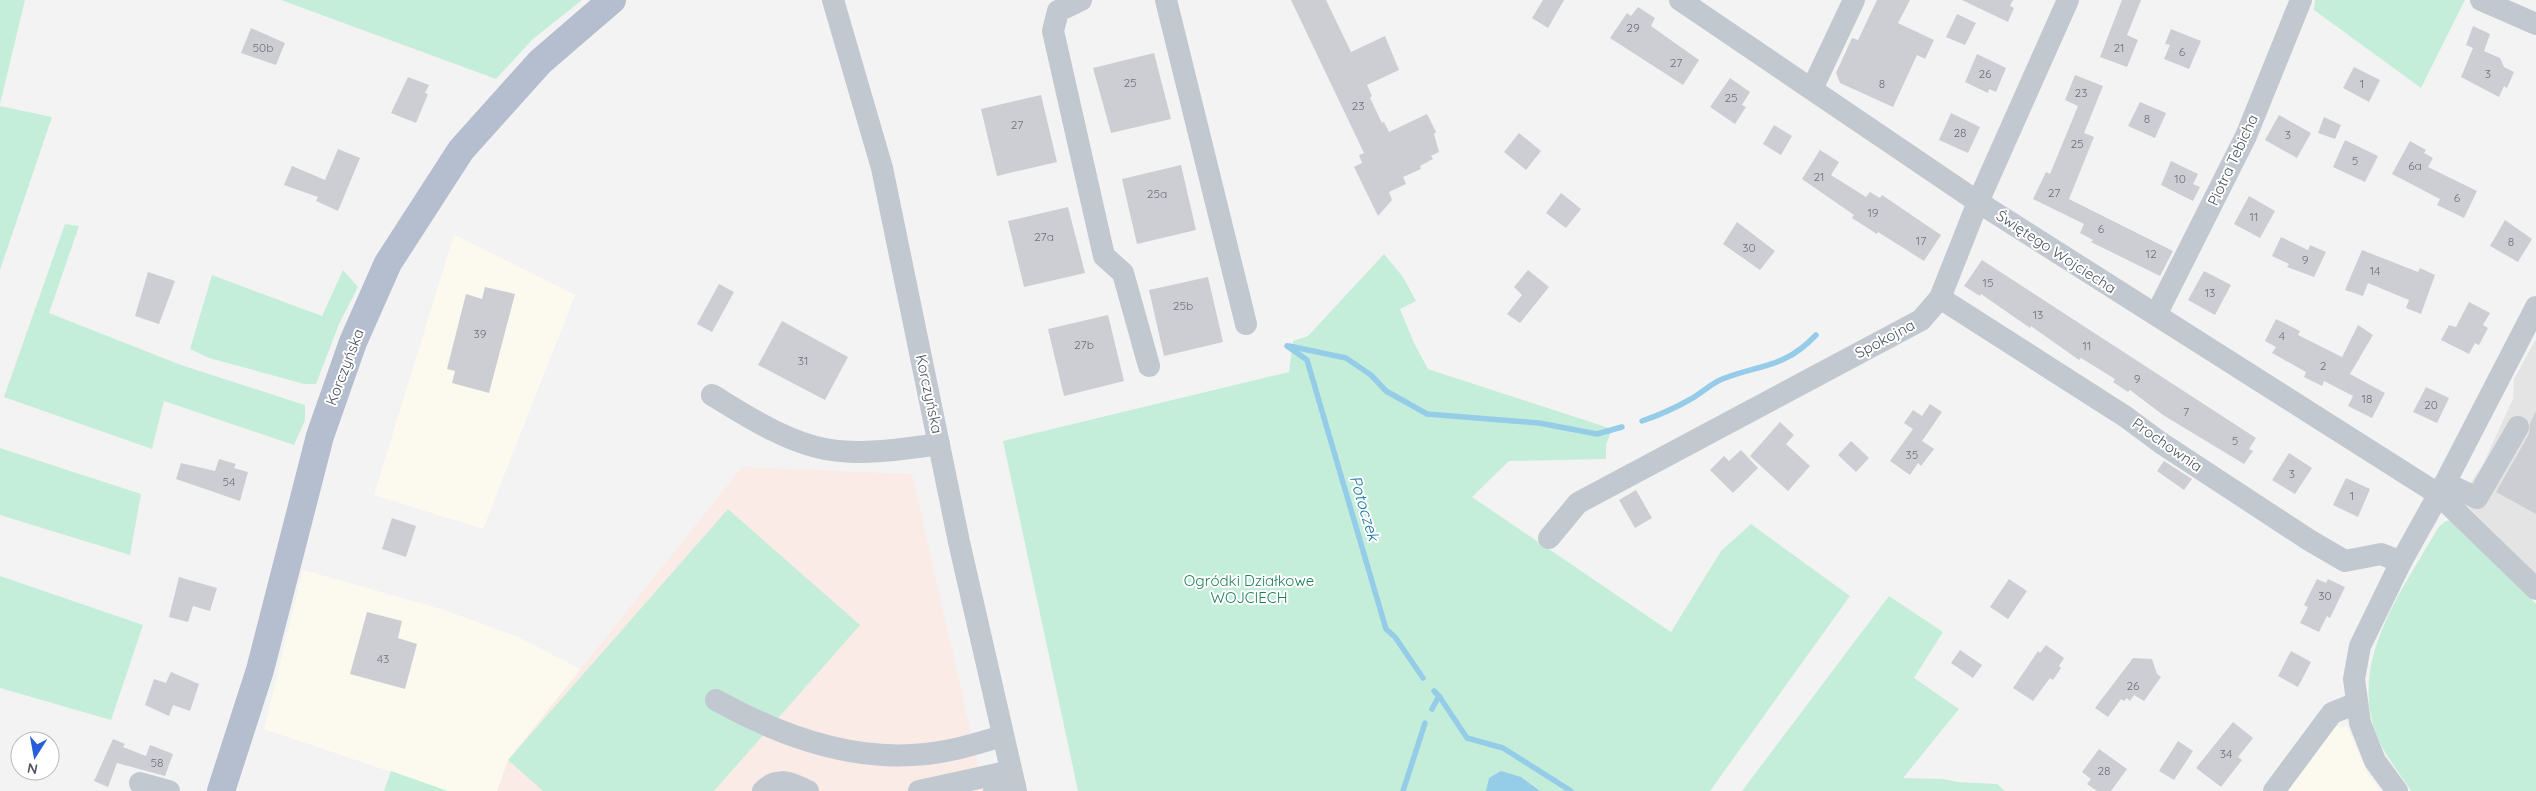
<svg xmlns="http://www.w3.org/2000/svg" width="2536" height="791" font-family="Quicksand,sans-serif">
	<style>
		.commercial { fill: #fcfaef }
		.education { fill: #e5e4e4 }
		.medical { fill: #faebe7 }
		.green { fill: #c5eeda }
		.water { fill: #95cce8 }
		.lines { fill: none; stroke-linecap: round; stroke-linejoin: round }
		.stream { stroke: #95cce8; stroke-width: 5.5 }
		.building { fill: #cdced4 }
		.minor { stroke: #c1c8d0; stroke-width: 22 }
		.major { stroke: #b4becf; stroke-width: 28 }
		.labels { text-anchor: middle; stroke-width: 4; stroke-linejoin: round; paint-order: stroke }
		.number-label { font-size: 12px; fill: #6c727c }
		.street-label { font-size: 15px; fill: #4b535f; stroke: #fff }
		.park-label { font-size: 15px; fill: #1e7e5a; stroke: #fff }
		.water-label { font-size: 16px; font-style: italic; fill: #1677a7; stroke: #fff }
	</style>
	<rect width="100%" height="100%" fill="#f4f3f3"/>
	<g class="commercial">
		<polygon points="454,235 575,295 483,529 374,495"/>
		<polygon points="303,570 444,610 518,637 584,671 508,760 497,791 448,791 264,729"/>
		<polygon points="2331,726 2347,727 2368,775 2381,791 2283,791"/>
	</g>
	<polygon class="education" points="2536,339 2536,574 2460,499 2483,464 2513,399 2514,379"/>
	<polygon class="medical" points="742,467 912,474 984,791 497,791 508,760"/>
	<g class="green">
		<polygon points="0,0 25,0 0,104"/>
		<polygon points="281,0 582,0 533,39 496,79"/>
		<polygon points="2315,0 2465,0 2421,88 2314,10"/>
		<polygon points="0,106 52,117 0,270"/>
		<polygon points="65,224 79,226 49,313 181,365 305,405 305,420 294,445 164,401 152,449 4,397"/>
		<polygon points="1384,254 1403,277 1416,301 1400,309 1414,343 1428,369 1612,429 1606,445 1606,459 1509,461 1472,497 1671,632 1721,551 1751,524 1850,596 1710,791 1078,791 1003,441 1289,372 1293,341 1308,336"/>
		<polygon points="343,270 358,287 339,324 316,384 304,384 209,358 190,349 212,275 322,316"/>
		<polygon points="0,448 141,494 130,555 0,515"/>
		<polygon points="728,509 860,625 714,791 543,791 508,760"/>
		<path d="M2450,520L2456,522L2536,604V791H2411C2401,775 2388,759 2380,743C2344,665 2401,593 2438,528L2444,522Z"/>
		<polygon points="0,576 143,625 111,720 0,688"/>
		<polygon points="1889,596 1943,632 1914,678 1959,709 1903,778 1942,779 1958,782 1997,784 2005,791 1742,791"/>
		<polygon points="391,771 448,791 384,791"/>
	</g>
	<polygon class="water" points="1501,771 1521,777 1540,791 1486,791 1489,778"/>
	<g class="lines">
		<g class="stream">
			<polyline points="1287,346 1307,360 1386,629 1395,637 1423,678"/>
			<polyline points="1289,346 1346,358 1371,375 1386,391 1427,414 1539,423 1597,434 1622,427"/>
			<path d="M1642,421C1660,415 1675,408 1691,399C1701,393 1710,385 1720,380C1759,364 1784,369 1816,335"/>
			<polyline points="1439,696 1467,738 1503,748 1571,791"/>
			<polyline points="1432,709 1439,696 1434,691"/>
			<polyline points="1403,791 1425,723"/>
		</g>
	</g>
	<g class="building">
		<polygon points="1291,0 1326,0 1351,52 1385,36 1399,70 1367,85 1372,96 1370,98 1382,123 1384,122 1389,132 1427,114 1436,132 1434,134 1439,152 1431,156 1433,159 1420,166 1421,169 1403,177 1406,184 1389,192 1392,200 1378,216 1354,167 1362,163 1359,155 1364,153"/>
		<polygon points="1543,0 1564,0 1548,28 1532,18"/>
		<polygon points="1877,0 1910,0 1898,23 1934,40 1925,59 1917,55 1893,107 1840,83 1836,73 1852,38 1858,40"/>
		<polygon points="1962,0 2013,0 2010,6 2014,8 2008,22"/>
		<polygon points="2122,0 2141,0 2127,35 2138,40 2127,67 2100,57"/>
		<polygon points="1638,7 1655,18 1651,26 1699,60 1683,85 1610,38 1627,13 1631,16"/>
		<polygon points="1957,14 1976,23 1965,45 1946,37"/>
		<polygon points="2473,26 2490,34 2484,51 2500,58 2504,67 2514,72 2507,88 2504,86 2499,97 2461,77 2473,48 2466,45"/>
		<polygon points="251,28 285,43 276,65 241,53"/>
		<polygon points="2171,29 2201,41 2189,69 2164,59 2170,45 2165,44"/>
		<polygon points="1154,53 1171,119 1111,133 1093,68"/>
		<polygon points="1977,54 2006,68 1996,92 1989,89 1988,93 1965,82"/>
		<polygon points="2354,67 2380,80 2369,102 2343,88"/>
		<polygon points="2075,75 2103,86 2084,133 2094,137 2069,199 2173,251 2160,276 2091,242 2093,240 2080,233 2084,224 2033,199 2046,172 2050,174 2078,106 2065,100"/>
		<polygon points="408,77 429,85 425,93 428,94 416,123 391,113"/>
		<polygon points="1730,78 1750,92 1742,105 1746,107 1735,124 1710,107"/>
		<polygon points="1041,95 1057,162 997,176 981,109"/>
		<polygon points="2140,102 2166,113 2155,138 2128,126"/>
		<polygon points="1951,113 1980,127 1968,153 1939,140"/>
		<polygon points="2279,115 2311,133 2297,158 2265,140"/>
		<polygon points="2324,117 2341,125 2335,139 2318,133"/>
		<polygon points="1774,125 1792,136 1781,155 1763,144"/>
		<polygon points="1519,133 1541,151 1526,170 1504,152"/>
		<polygon points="2345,140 2378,156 2365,182 2333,167"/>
		<polygon points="2410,141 2426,150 2424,153 2433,158 2428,167 2477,191 2464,218 2437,205 2440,199 2392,174"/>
		<polygon points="338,149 360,158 338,211 316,201 318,197 284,185 292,166 325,180"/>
		<polygon points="1820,150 1839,162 1831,175 1866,197 1870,192 1880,198 1882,195 1941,235 1924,261 1878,232 1877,234 1852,218 1854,215 1802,179"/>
		<polygon points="2171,161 2198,174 2193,184 2200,187 2193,201 2161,185"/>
		<polygon points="1181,165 1196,230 1137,244 1122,179"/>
		<polygon points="1561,193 1581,209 1566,228 1546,213"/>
		<polygon points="2249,196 2275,211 2260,238 2234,224"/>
		<polygon points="1068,207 1085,273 1024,287 1008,221"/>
		<polygon points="2505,220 2532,239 2518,262 2490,246"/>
		<polygon points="1737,222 1775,251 1760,270 1723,244"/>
		<polygon points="2281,237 2308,250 2310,245 2326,252 2314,277 2287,267 2289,264 2272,256"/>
		<polygon points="2362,250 2418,272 2420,268 2435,275 2421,314 2406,308 2409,300 2368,283 2363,296 2345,290"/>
		<polygon points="1982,260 2256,438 2249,449 2253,451 2244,464 2163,415 2130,390 2128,392 2113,382 2115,379 2081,358 2079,360 2031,326 2030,328 1981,294 1980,296 1964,286"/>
		<polygon points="1528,270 1549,287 1520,323 1507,314 1522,295 1514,287"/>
		<polygon points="2204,271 2231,285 2215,315 2188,300"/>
		<polygon points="148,272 175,281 159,324 135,316"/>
		<polygon points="1208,277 1223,342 1164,356 1149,290"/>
		<polygon points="719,284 734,292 712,332 697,324"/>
		<polygon points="485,287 515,294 489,393 452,383 455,371 447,369 466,294 482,299"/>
		<polygon points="2469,302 2490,313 2483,325 2488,328 2479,345 2475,343 2469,354 2441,340 2449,325 2456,327"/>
		<polygon points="1108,315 1124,381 1064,396 1048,329"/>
		<polygon points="2276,319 2300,331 2298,335 2342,357 2358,325 2373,335 2350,374 2385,393 2372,418 2348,406 2353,396 2324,381 2322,386 2304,377 2306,372 2272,353 2276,347 2265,341"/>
		<polygon points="782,321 848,357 825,400 758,365"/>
		<polygon points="2426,387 2449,398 2437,423 2413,412"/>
		<polygon points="1930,404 1942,412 1922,441 1934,449 1921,466 1918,463 1910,475 1890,461 1913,429 1904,423 1913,410 1922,416"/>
		<polygon points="2536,411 2536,514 2496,492 2529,434 2530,423"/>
		<polygon points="1780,422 1794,435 1786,444 1810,466 1788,491 1750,456"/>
		<polygon points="1851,441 1869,458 1856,472 1838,455"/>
		<polygon points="1741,450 1758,468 1733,493 1710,470 1724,456 1729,461"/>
		<polygon points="2289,453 2312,468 2295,494 2272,480"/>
		<polygon points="219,459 236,464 234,468 248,472 240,501 176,479 181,463 215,471"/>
		<polygon points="2164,461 2192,479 2184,490 2157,471"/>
		<polygon points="2346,478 2370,489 2358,517 2333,505"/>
		<polygon points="1636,490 1652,518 1635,528 1619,500"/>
		<polygon points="392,518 416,526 406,557 382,549"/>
		<polygon points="179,577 217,588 210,611 193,606 188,622 169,617"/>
		<polygon points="2009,579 2027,591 2008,619 1990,607"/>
		<polygon points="2317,579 2326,583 2328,579 2345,587 2330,618 2327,616 2319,632 2300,623 2308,607 2304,605"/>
		<polygon points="367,612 402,621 398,638 417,644 405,689 350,674"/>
		<polygon points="2046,645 2064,658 2059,666 2061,668 2053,680 2050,678 2033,701 2013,688 2038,651 2040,653"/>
		<polygon points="1960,650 1982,665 1973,678 1951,663"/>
		<polygon points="2291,651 2311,662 2298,687 2278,676"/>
		<polygon points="2133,658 2152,659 2157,674 2161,677 2144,701 2134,695 2130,701 2127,698 2124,701 2121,699 2108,717 2095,708"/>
		<polygon points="171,672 199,684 190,711 173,705 169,716 145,705 154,679 166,683"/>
		<polygon points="2233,722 2253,738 2238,757 2242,760 2221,787 2196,768"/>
		<polygon points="113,739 125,744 123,747 146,756 150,745 173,754 165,776 117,763 108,787 94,781"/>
		<polygon points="2178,741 2193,751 2174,780 2159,771"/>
		<polygon points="2099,749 2127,769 2111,791 2097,791 2087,784 2091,779 2082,772"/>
	</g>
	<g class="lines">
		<g class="minor">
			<polyline points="833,0 882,168 959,542 1016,791"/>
			<polyline points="1081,0 1058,11 1053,31 1104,256 1123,273 1149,366"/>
			<polyline points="1166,0 1246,324"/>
			<polyline points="1680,0 1978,202 2438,494 2536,589"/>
			<polyline points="2481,0 2536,24"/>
			<polyline points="1812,89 1854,0"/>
			<polyline points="1940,298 2126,417 2161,443 2309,540 2345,561 2381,554 2401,562"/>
			<polyline points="2156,315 2246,136 2301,0"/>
			<path d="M712,395C747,416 784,441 825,449C861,456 903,449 939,444"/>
			<polyline points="2445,483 2477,498 2518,427"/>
			<polyline points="1549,538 1578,503 1921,320 1940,298 1978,202 2068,0"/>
			<path d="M716,700C775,733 843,759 912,755C943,754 973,745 1002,736"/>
			<polyline points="140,783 169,791"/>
			<path d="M763,791C778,776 791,783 808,791"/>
			<polyline points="919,791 1011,771"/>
			<polyline points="994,791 1015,786"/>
			<polyline points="2274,791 2332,713 2357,703"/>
			<polyline points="2397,791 2375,761 2360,723 2354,679 2360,646 2401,562 2445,483 2536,307"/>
		</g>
		<polyline class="major" points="221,791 260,670 320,436 353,342 388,263 461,150 540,62 612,0"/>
	</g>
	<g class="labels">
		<g class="number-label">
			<text x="1633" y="32">29</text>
			<text x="263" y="52">50b</text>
			<text x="2119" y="52">21</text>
			<text x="2182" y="56">6</text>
			<text x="1676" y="67">27</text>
			<text x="1985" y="78">26</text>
			<text x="2488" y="78">3</text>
			<text x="1130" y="87">25</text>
			<text x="1882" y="88">8</text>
			<text x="2362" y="88">1</text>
			<text x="2081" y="97">23</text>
			<text x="1731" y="102">25</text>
			<text x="1358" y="110">23</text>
			<text x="2147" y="123">8</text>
			<text x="1017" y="129">27</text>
			<text x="1960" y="137">28</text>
			<text x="2288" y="139">3</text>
			<text x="2077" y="148">25</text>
			<text x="2355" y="165">5</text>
			<text x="2415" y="170">6a</text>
			<text x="1819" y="181">21</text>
			<text x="2180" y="183">10</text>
			<text x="2054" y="197">27</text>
			<text x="1157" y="198">25a</text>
			<text x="2457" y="202">6</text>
			<text x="1873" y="217">19</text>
			<text x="2254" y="221">11</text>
			<text x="2101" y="233">6</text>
			<text x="1044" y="241">27a</text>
			<text x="1921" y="245">17</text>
			<text x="2511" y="246">8</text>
			<text x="1749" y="252">30</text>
			<text x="2151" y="258">12</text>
			<text x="2305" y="264">9</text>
			<text x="2375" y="275">14</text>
			<text x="1988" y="287">15</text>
			<text x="2210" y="297">13</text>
			<text x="1183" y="310">25b</text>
			<text x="2038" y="319">13</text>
			<text x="480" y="338">39</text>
			<text x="2282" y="340">4</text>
			<text x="1084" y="349">27b</text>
			<text x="2087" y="350">11</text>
			<text x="803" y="365">31</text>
			<text x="2323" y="370">2</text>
			<text x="2137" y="383">9</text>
			<text x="2367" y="403">18</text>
			<text x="2431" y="409">20</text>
			<text x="2186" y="416">7</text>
			<text x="2235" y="445">5</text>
			<text x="1912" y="459">35</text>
			<text x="2292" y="478">3</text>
			<text x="229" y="486">54</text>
			<text x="2352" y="500">1</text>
			<text x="2325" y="600">30</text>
			<text x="383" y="663">43</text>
			<text x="2133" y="690">26</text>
			<text x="2226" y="758">34</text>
			<text x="157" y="767">58</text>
			<text x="2104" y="775">28</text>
		</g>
		<g class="street-label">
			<text transform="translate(2233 160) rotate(-65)" y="5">Piotra Tebicha</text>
			<text transform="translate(2056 252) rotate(33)" y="5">Świętego Wojciecha</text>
			<text transform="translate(1885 339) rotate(-28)" y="5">Spokojna</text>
			<text transform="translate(345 367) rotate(-69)" y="5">Korczyńska</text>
			<text transform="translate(929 394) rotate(78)" y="5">Korczyńska</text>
			<text transform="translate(2167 445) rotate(35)" y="5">Prochownia</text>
		</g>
		<g class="park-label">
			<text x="1249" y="586">Ogródki Działkowe<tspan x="1249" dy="17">WOJCIECH</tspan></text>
		</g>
		<g class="water-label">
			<text transform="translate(1365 508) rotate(73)" y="6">Potoczek</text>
		</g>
	</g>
	<g transform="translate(35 756) rotate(191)"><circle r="24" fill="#ffffff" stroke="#b7babf"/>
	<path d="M0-4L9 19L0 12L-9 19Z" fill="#275fda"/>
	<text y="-8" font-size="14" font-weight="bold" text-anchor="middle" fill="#4b535f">N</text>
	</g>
</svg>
